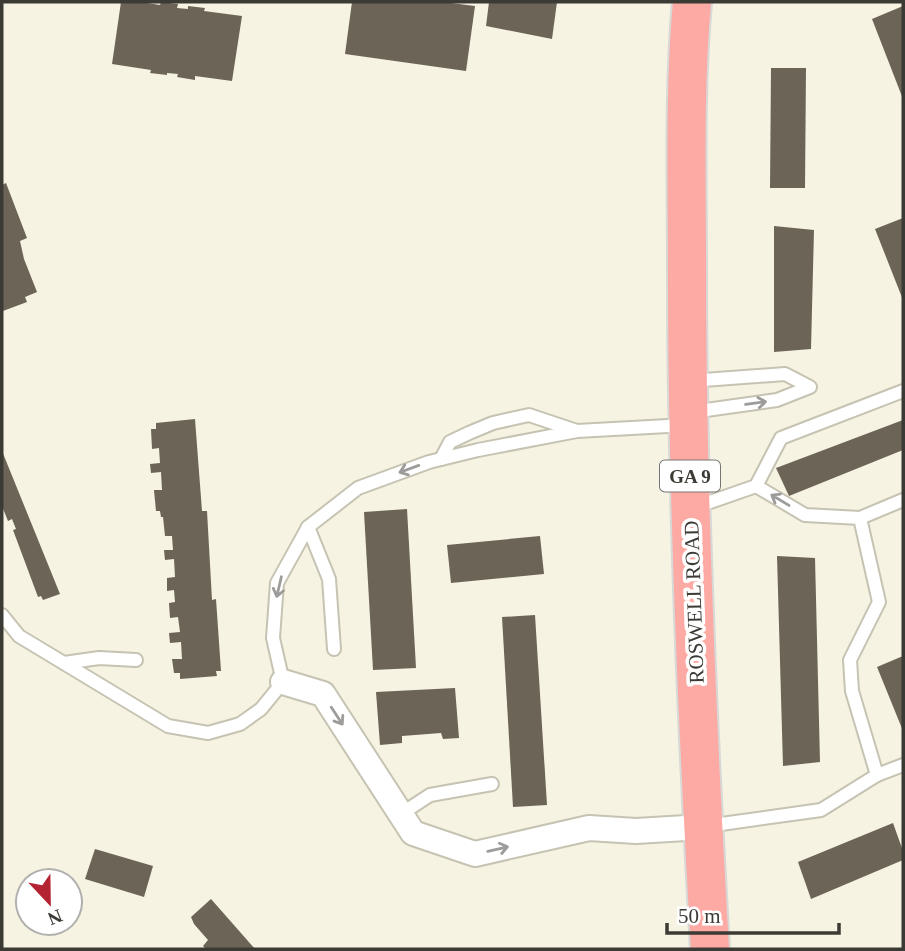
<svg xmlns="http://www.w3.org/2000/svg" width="905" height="951" font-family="Georgia,serif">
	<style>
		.building { fill: #6c6457 }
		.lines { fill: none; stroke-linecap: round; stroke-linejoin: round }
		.service-casing { stroke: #c6c3b2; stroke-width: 16 }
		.minor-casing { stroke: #c6c3b2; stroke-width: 28 }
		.primary-casing { stroke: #d8d8d6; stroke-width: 42 }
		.service { stroke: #fff; stroke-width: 12 }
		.minor { stroke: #fff; stroke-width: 24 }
		.primary { stroke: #fda9a4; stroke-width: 38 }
		.oneway { stroke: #9e9c9a }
		.labels { text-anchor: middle; stroke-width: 7; stroke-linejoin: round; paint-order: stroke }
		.shield { fill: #fff; stroke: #767571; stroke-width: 2 }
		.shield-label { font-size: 19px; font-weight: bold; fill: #3c3a34 }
		.street-label { font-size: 21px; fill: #3c3a34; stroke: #fff }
	</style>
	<rect width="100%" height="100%" fill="#f6f3e2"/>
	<g class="building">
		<polygon points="121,2 141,2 160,5 161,2 178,4 177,8 188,9 188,6 205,8 204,11 242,16 232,81 195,76 195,80 177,77 178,74 167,73 167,75 150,73 151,70 112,64"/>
		<polygon points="352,2 443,2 475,6 466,71 345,54"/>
		<polygon points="489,2 557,2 552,39 486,26"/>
		<polygon points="903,6 903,99 872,19"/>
		<polygon points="771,68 806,68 805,188 770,188"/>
		<polygon points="6,183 27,238 20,241 24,259 37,292 25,297 27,302 3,311 2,307 2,185"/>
		<polygon points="903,218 903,300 875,229"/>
		<polygon points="774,226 814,230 811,349 774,352"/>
		<polygon points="195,419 202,511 207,511 212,600 216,599 221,671 216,671 217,676 180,679 180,673 174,673 172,659 182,659 181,642 170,643 169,633 180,632 178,617 170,618 169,603 175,602 174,590 167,591 167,578 175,577 174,559 165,560 164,550 173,550 172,536 165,536 163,517 161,517 160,511 156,511 154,490 162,490 161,472 151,473 150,464 160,463 159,448 152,449 151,429 156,429 156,423"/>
		<polygon points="903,420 903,450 789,496 776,468"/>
		<polygon points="2,451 60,594 43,600 41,596 38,597 13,530 16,529 12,519 8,521 2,506"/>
		<polygon points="407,509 416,668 373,670 364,512"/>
		<polygon points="540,536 544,574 451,583 447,545"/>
		<polygon points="777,556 815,558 820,762 783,766"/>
		<polygon points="535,615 547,805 513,807 502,617"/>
		<polygon points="903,656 903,731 877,667"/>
		<polygon points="455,688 459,738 443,739 441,733 402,736 402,743 380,745 376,692"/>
		<polygon points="893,823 903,851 903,860 811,899 798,862"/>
		<polygon points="95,849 153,866 144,897 85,879"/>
		<polygon points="211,899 255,949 206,949 203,946 208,940 194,924 191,917"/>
	</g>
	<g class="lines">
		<g class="service-casing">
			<g id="service">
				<polyline points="690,381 785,374 810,387 777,400 692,412"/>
				<polyline points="441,459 450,442 469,433 493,423 529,415 577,431"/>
				<polyline points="756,486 805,515 860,518 879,602 850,660 852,691 877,775 903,765"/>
				<polyline points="696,507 756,486 781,438 903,391"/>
				<polyline points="860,518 903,500"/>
				<polyline points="308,527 329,579 334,649"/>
				<polyline points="2,615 19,636 168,726 208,733 240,724 261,709 283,682 273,638 277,583 308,527 358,488 429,462 478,450 577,431 686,425"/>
				<polyline points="64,663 99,658 136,660"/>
				<polyline points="401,814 430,795 492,784"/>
				<polyline points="707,826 821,810 877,775"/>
			</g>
		</g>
		<g class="minor-casing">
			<polyline id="minor" points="283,682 323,694 413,833 475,854 589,828 636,831 703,827"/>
		</g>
		<g class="primary-casing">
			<path id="primary" d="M692,2C684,91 687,182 687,272C687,498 697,724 710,949"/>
		</g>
		<use href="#service" class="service"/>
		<use href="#minor" class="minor"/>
		<use href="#primary" class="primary"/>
	</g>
	<defs><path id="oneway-shaft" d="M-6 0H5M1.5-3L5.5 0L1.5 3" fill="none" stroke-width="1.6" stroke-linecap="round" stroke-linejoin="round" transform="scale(1.75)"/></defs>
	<g class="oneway">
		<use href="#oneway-shaft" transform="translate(756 403) rotate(-8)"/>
		<use href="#oneway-shaft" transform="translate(409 469) rotate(160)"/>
		<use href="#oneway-shaft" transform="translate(780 500) rotate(-149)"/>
		<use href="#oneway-shaft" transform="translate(279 587) rotate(103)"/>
		<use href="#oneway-shaft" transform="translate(337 716) rotate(57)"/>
		<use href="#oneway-shaft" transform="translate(498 849) rotate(-13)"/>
	</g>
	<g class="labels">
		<rect class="shield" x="660" y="460.5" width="60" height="31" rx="5"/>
		<g class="shield-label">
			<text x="690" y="483">GA 9</text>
		</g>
		<g class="street-label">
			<text transform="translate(694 602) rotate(-92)" y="7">ROSWELL ROAD</text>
		</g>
	</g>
	<rect width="905" height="951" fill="none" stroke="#3c3a34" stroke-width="7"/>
	<g transform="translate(49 902) rotate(158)"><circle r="33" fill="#ffffff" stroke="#b1b0ae" stroke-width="2"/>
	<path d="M0-5L12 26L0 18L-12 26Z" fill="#b42332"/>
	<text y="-10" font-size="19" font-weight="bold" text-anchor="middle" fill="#3c3a34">N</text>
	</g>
	<path d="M667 923v10h172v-10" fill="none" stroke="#3c3a34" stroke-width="3.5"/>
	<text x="678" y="923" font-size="21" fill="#3c3a34" stroke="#ffffff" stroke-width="5" paint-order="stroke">50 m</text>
</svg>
